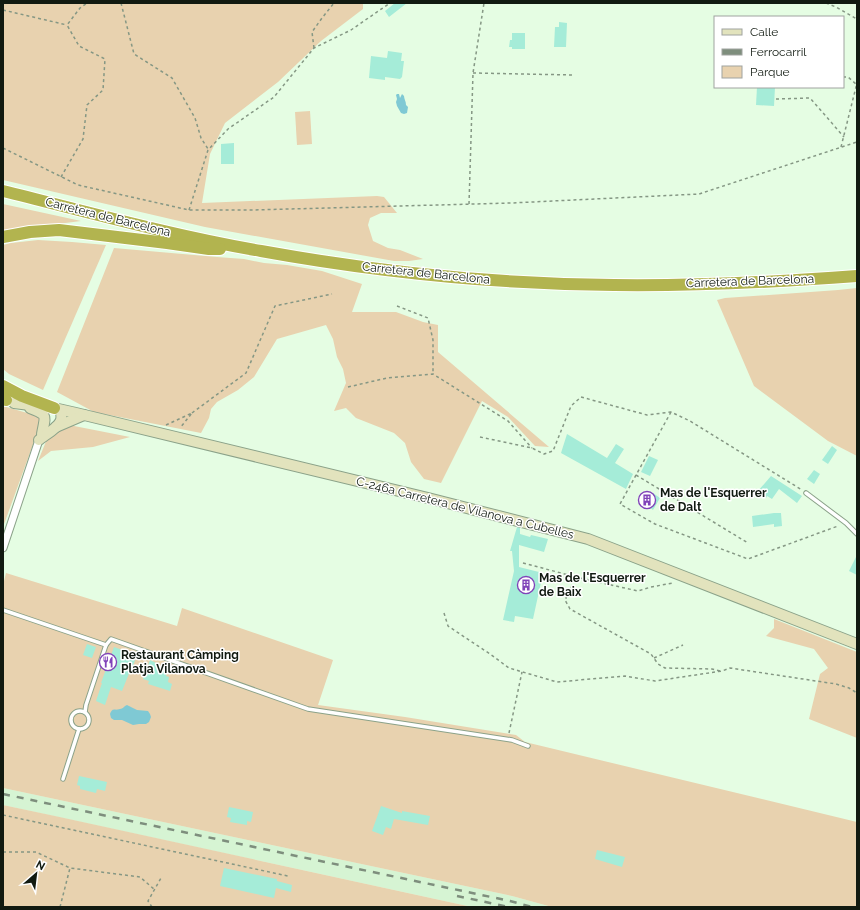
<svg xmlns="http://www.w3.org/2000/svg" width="860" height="910" font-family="Raleway,sans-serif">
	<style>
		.built { fill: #d6f4d3 }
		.green { fill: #e8d2af }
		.water { fill: #7fc9d4 }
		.building { fill: #a5ecd8 }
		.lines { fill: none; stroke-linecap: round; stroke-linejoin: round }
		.service-casing { stroke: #8ba289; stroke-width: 5.5 }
		.minor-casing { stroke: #8ba289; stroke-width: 9 }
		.secondary-casing { stroke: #8ba289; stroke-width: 12 }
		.trunk-casing { stroke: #fff; stroke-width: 14 }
		.path { stroke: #859784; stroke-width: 1.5; stroke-dasharray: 3 3; stroke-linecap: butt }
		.service { stroke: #fff; stroke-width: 3.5 }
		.minor { stroke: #fff; stroke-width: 7 }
		.secondary { stroke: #e2e3bd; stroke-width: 10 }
		.trunk { stroke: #b2b44f; stroke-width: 12 }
		.rail { stroke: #7e8e7d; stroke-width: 2.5; stroke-dasharray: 7 7; stroke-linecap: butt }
		.labels { text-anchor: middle; stroke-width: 3; stroke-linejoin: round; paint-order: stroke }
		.street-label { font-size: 12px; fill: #111a11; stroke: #fff }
		.poi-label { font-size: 12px; font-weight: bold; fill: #111a11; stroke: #fff; text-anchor: start }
	</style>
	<rect width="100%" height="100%" fill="#e5fde3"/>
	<polygon class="built" points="3,788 512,896 552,907 472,907 3,805"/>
	<g class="green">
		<polygon points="3,3 363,3 363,9 321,41 278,82 225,123 210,154 202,203 377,196 384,197 397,213 381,213 370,218 368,225 373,241 388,248 400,250 423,259 409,261 394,261 205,227 3,180"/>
		<polygon points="310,111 312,144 297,145 295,112"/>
		<polygon points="3,204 81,221 3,231"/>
		<polygon points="38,240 72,242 106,245 43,390 9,374 3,369 3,245 11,243"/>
		<polygon points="114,248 217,257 244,259 264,263 287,265 322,271 362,284 352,312 396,312 423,322 438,325 438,352 549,447 535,446 508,417 482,401 441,483 424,479 411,462 405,443 394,433 356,418 346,408 334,411 346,383 343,369 337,357 333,339 326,325 277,339 254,377 238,390 217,402 211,409 209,418 201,433 94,412 57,392"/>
		<polygon points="857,288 857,456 828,441 754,386 717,300 725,298 838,290"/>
		<polygon points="3,406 41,417 39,428 3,527"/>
		<polygon points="69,425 130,437 93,447 51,451 38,461 47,439"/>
		<polygon points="6,573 177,626 182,608 333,660 318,705 405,717 516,735 525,742 857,822 857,907 552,907 512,896 3,788 3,585"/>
		<polygon points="774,619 857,652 857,738 809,719 820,674 828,668 814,649 766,636 774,628"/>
		<polygon points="3,805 55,816 472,907 3,907"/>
	</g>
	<g class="water">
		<path d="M397,94H399L400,98L402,94L404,96C404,99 406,101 406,105L408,107L407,113L404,114L401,113L397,106L396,102L397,99L396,95Z"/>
		<path d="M127,705L137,710L148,711L150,714L151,717L149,722L146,724H139L133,725L122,720H114L111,718L110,714C113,707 114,711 120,709C123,709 124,706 127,705Z"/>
	</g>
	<g class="building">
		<polygon points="395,3 407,3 389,17 385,11"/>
		<polygon points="559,22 567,23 566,47 554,47 555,27 559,27"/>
		<polygon points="512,33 525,33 525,49 512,49 512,47 509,47 510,40 512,40"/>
		<polygon points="388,51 402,53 401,61 404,61 402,77 400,79 385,77 385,80 369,78 371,56 387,58"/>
		<polygon points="757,87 775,87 774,106 756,105"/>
		<polygon points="234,143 234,164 221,164 221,144"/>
		<polygon points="567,434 607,458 616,444 624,449 615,463 633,474 626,489 561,453"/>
		<polygon points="832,446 837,450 828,464 822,460"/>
		<polygon points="649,456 658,460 650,476 641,472"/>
		<polygon points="814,470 820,474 814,484 807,479"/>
		<polygon points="771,476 802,496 797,503 779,489 772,499 767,496 766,498 758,491"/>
		<polygon points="646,491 652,494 653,493 660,498 653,510 640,501"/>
		<polygon points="774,513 781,513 782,526 774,527 774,524 753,527 752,516"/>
		<polygon points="517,527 520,528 520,534 530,537 531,535 548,539 544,552 519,545 519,567 543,573 533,619 515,616 514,622 503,620 514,571 512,551 510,551"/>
		<polygon points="857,555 857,575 849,571"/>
		<polygon points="87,644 96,647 92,658 83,655"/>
		<polygon points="114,647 137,655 131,671 130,671 122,691 111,687 105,705 96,701 102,683 101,683"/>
		<polygon points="150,660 158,664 157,666 162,667 161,670 167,672 166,676 169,677 168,682 172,684 170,691 148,684 149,681 143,679"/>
		<polygon points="79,776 107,782 105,791 97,789 96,793 80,789 80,786 77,785"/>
		<polygon points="381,806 402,813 402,811 430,816 428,825 394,819 391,829 386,827 383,835 372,831"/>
		<polygon points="229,807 253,812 251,822 247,821 247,825 230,822 231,818 227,817"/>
		<polygon points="597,850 625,857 622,867 595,859"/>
		<polygon points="224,868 277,879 277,881 292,885 291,892 276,888 274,898 220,886"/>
	</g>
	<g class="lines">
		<g class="service-casing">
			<g id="service">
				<polyline points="806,493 846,523 857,534"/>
				<polyline points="3,610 106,645"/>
				<circle cx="80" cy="720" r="9"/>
				<polyline points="85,712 86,705 106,645 111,639 308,709 512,740 528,746"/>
				<polyline points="63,779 79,729"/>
			</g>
		</g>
		<g class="minor-casing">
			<polyline id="minor" points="3,548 39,440"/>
		</g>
		<g class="secondary-casing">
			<g id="secondary">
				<polyline points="14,403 54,408 76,413 428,498 588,539 857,644"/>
				<path d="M30,408C49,415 45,416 42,434"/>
				<polyline points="56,427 84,415"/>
				<path d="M39,440C45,435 59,427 61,420C62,417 61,413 61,410"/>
			</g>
		</g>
		<g class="trunk-casing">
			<g id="trunk">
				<path d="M3,191C88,212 174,236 261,251C377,272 496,284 614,285C695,286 776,282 857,276"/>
				<polyline points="3,237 30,232 59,230 167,243 209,249 220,249"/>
				<polyline points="3,386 22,396 54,408"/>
				<polyline points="3,398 6,400"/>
			</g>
		</g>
		<g class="path">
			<polyline points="121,3 134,54 172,78 195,118 201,138 208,149"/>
			<polyline points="826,3 836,7 857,19"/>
			<polyline points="3,10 67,25"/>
			<polyline points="314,48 312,32 322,18 334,3"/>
			<polyline points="473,73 573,75"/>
			<polyline points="843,77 848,77 856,84"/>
			<polyline points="776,99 810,98 844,137"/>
			<polyline points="841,147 857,83"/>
			<polyline points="3,148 78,185 189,210 253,210 511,203 699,194 857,142"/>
			<polyline points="61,177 83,139 87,105 103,90 105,59 79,46 67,25 80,8 87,3"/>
			<polyline points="469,204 473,73 484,3"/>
			<polyline points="189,210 208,150 228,129 274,97 314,48 351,30 390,3"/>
			<polyline points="397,306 428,318 433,340 433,374"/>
			<polyline points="348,387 387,378 433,374 508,421 532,448"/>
			<polyline points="671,412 620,504 655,524 748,559 838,526"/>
			<polyline points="192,413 246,373 275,306 332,294"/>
			<polyline points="166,425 192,413 180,428"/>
			<polyline points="480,437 532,448 544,454 553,451 571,406 581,397 647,415 671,412 690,421 802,490"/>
			<polyline points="636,475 748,543"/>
			<polyline points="523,563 580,578 638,591 651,587 673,583"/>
			<polyline points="580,578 576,578 565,600 570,609 651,654 658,664 665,668 712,669 720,671"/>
			<polyline points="444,613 448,626 490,654 509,668 557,682 625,676 655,681 722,671 730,668 836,684 849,688 857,693"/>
			<polyline points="654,658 683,645"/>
			<polyline points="509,733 522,672"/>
			<polyline points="3,815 288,876"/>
			<polyline points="3,852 36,852 70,868 140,877 155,890"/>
			<polyline points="60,907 70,868"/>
			<polyline points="152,907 148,901 161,878"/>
		</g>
		<use href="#service" class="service"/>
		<use href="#minor" class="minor"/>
		<use href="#secondary" class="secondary"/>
		<use href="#trunk" class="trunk"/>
		<g class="rail">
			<polyline points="3,794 510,901 532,907"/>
			<polyline points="457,896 509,907"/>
		</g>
	</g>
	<defs>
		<g id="building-ring" transform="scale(0.9)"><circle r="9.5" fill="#fff" stroke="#8043b9" stroke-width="1.5"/><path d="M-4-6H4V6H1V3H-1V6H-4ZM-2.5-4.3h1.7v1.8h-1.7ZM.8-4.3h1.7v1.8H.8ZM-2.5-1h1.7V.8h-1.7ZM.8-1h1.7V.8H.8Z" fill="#8043b9"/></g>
		<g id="restaurant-ring" transform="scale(0.9)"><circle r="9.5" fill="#fff" stroke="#8043b9" stroke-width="1.5"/><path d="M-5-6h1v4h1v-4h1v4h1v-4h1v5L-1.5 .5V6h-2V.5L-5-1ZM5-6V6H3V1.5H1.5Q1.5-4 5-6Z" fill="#8043b9"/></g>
	</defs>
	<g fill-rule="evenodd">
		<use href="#building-ring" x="647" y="500"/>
		<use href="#building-ring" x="526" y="585"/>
		<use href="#restaurant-ring" x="108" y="662"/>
	</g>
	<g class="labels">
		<g class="street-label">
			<text transform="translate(108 217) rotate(14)" y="4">Carretera de Barcelona</text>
			<text transform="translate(426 273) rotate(6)" y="4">Carretera de Barcelona</text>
			<text transform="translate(750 281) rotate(-2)" y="4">Carretera de Barcelona</text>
			<text transform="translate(465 508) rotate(14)" y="4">C-246a Carretera de Vilanova a Cubelles</text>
		</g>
		<g class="poi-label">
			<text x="660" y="497">Mas de l'Esquerrer<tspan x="660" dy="14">de Dalt</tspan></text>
			<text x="539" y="582">Mas de l'Esquerrer<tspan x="539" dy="14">de Baix</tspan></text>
			<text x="121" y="659">Restaurant Càmping<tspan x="121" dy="14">Platja Vilanova</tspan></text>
		</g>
	</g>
	<rect width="860" height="910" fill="none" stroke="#111a11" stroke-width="8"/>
	<rect x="714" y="16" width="130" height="72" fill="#ffffff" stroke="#a0a3a0"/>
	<rect x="722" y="29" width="20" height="6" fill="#e2e3bd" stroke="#a0a3a0"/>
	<text x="750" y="36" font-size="12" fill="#111a11">Calle</text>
	<rect x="722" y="49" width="20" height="6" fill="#7e8e7d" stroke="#a0a3a0"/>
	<text x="750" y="56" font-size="12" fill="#111a11">Ferrocarril</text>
	<rect x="722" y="66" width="20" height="12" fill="#e8d2af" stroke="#a0a3a0"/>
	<text x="750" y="76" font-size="12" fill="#111a11">Parque</text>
	<g transform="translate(36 874) rotate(28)" stroke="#ffffff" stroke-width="3" paint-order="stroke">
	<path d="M0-3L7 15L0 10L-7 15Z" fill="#111a11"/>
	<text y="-6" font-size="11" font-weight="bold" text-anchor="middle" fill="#111a11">N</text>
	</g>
</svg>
